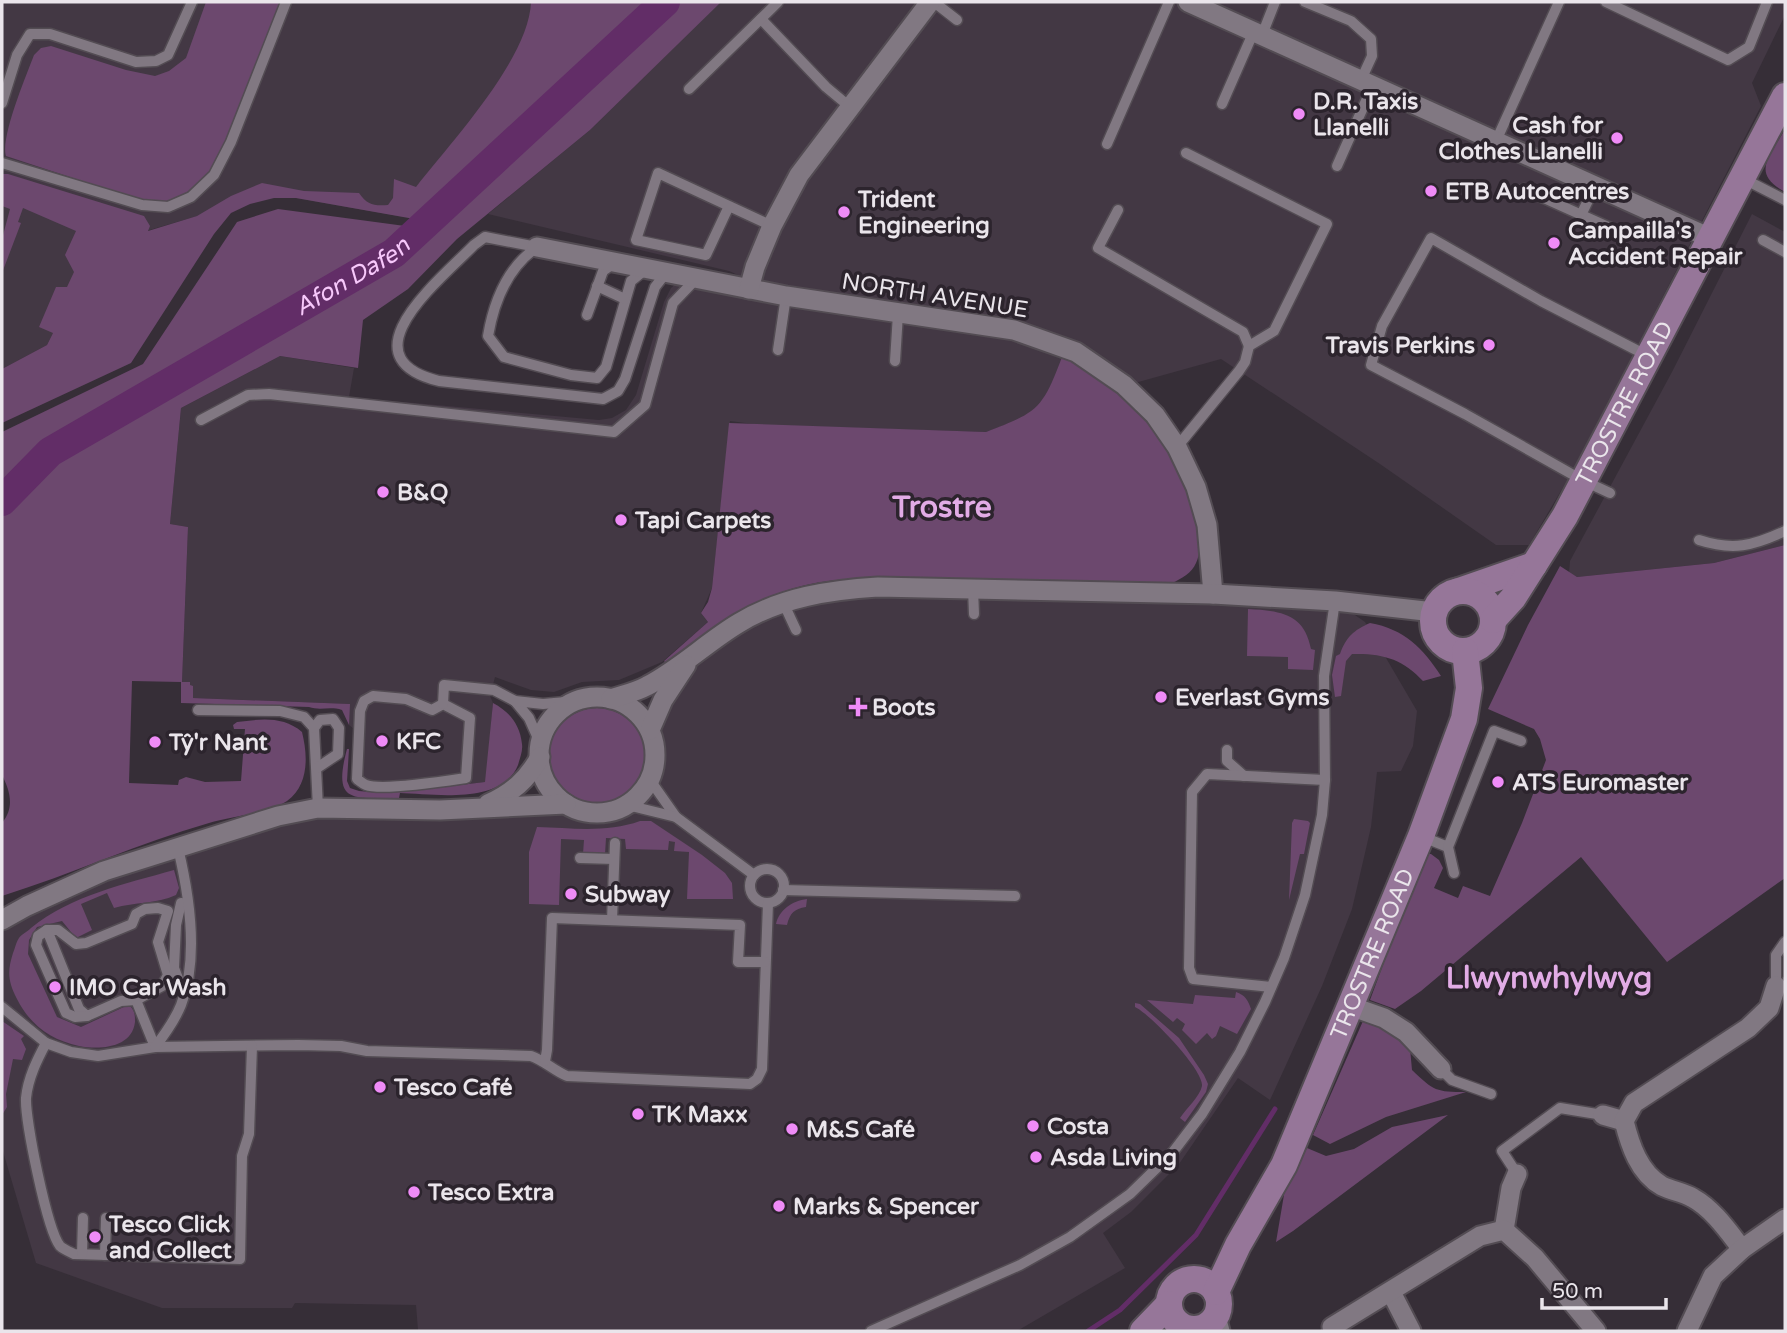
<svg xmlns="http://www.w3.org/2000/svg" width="1787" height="1333" font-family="'Varela Round',sans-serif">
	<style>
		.built { fill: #433844 }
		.green { fill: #6c486e }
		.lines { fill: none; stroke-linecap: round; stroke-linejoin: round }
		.stream { stroke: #622d67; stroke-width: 5 }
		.river { stroke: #622d67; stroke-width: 30 }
		.lane-casing { stroke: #534c53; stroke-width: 13 }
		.street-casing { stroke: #534c53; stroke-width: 23 }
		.secondary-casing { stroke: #534c53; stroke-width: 30 }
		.lane { stroke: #817882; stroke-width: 10 }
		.street { stroke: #817882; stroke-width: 19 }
		.secondary { stroke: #967699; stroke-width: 26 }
		.poi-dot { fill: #ef8bf7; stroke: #2c242d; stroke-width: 2.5 }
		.labels { text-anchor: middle; stroke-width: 7; stroke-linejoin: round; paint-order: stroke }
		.poi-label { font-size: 23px; font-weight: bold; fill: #eae5eb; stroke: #2c242d; text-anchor: start }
		.street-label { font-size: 23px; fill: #eae5eb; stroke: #2c242d }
		.water-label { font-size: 24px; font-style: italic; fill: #f7c8fb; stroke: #2c242d }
		.district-label { font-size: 30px; font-weight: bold; fill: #e2ace6; stroke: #2c242d }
	</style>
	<rect width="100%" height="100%" fill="#362e37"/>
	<g class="built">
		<polygon points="2,2 617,2 404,217 273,194 98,245 47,345 2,369"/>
		<polygon points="720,2 1785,2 1785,15 1752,83 1761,106 1575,467 1529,545 1496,545 1380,464 1221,359 1124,386 1053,381 1040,405 1023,418 986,432 761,425 730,421 712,588 701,613 708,622 662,662 619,680 582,682 554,692 531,690 495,677 490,696 493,703 486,782 427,789 360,789 351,780 354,729 349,725 349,704 192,698 190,686 182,682 188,527 170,524 181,408 280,356 354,368 349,397 599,420 612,418 626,410 636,395 664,302 671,288 679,281 783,295 729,271 488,214 590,130"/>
		<polygon points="1752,214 1785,232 1785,545 1714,563 1577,577 1569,573 1570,561 1672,372"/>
		<polygon points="833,590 1335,601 1365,622 1417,711 1413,746 1401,771 1377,772 1371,827 1352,909 1322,986 1270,1100 1238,1078 1179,1164 1131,1212 1103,1233 1125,1268 1017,1331 451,1331 418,1330 416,1305 295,1303 292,1308 162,1308 36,1263 2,1148 2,920 25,907 278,816 566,804 580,810 596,813 612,811 627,805 640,795 650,780 655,764 655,747 650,730 714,638"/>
	</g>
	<g class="green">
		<path d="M206,2H280L229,139L212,170L191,190L167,203L152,204L6,156C0,138 26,76 34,55L41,48L51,46L126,70L155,76L169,71L186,58Z"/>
		<path d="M531,2H659L420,220L296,198H274L250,204L231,213L214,234L131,363L2,423V369L47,345L53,333L39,327L56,287H67L74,272L65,255L76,231L23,208L18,222L21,223L2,273V239L10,209L2,206V174H8L144,216L150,226L148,231L197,216L231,196L262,183L304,191L359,193C367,205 374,206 388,205L393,198L394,179L416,187C451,142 529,59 531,2Z"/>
		<path d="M679,2H721L590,130L457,239L408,289L363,320L358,368L280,356L181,408L170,524L188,527L182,682H190V685L193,686V698L350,704L349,725L342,710C330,706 320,711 309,707L181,703V682L132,681L129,783L178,785L179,780L186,777L205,782L241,781L245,729H234L233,725L237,722C261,719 283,716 302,732C308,756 309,785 287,801C268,814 232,816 209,823C139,843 72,874 2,896V823C15,807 10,791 2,775V432L143,364L237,222L278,209L435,230Z"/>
		<path d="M1785,129V192C1750,173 1770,157 1785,129Z"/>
		<path d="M1062,357C1093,367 1126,395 1146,421C1173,454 1191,490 1197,532C1199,542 1201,553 1196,563C1192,573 1181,579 1172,583C1101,582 1030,580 959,579C900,578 835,572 779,593C737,609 702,635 669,666L664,661L708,622L701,613L708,602L712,588L729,423L986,432C1038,412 1042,410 1062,357Z"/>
		<polygon points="1785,545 1785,878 1667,962 1581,857 1421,991 1395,1009 1370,1000 1424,854 1431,854 1439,860 1443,868 1434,888 1458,898 1463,886 1490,896 1522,823 1546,760 1540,739 1534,729 1488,709 1528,625 1560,566 1577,577 1714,563"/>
		<path d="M1248,609C1281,611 1304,613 1311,649L1315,650L1313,670L1288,669V657L1247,656Z"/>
		<path d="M1370,623C1404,629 1423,648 1441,676L1423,681C1403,659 1382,653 1352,654L1346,661L1341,696L1335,697L1332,675L1336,656L1340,654C1346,637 1354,630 1370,623Z"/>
		<path d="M493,703C510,712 520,725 522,744C523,751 520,758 518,765C502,805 434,794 400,793L399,798C353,798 332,805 347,749H349L347,781L350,788L359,791L382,793L384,790L427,789L485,782Z"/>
		<circle cx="597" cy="756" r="48"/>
		<polygon points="1294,819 1308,821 1310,823 1304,854 1300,854 1289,900 1292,823"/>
		<path d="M640,821H651L702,855L725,873L732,883L733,899H687L689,852L674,851L675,842L669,841L668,850L626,849L625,839L606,838L605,854H583L584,840L561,839L559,905L529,904V852L537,827C572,828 607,833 640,821Z"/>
		<path d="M174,870L179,888L176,895C156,904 135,902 114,908L107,893L81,904L92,930L76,938L62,921L37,927L29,940L28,954L57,1017L81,1027L126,1006L131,1007C135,1012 135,1015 135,1022C132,1048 100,1050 79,1046C51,1040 30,1025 17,999C8,981 7,972 13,953C15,949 16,942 19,938C21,935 28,931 31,928C72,895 125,884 174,870Z"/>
		<path d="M807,899L806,907C794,909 790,913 787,925L776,924C779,910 792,901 807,899Z"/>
		<path d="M1236,992C1245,995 1248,1000 1251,1009L1237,1034L1220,1026L1216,1036L1212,1039L1207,1033L1196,1044L1182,1030L1185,1024L1177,1018L1173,1022L1147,1000L1193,1004L1195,995L1235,998Z"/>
		<path d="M1135,1003L1140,1004L1179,1038L1204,1075L1208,1084L1206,1092L1185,1122L1180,1118C1186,1109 1200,1096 1202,1086C1204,1070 1149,1013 1135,1007Z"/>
		<polygon points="2,1021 24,1036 21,1039 26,1049 22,1060 13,1059 6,1094 7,1107 2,1115"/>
		<path d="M1363,1021L1385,1028L1410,1048L1412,1070C1434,1091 1436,1092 1466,1092L1386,1117L1330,1144L1313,1135Z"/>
		<polygon points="1448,1115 1293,1231 1276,1242 1285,1189 1307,1148 1326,1156 1354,1149 1392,1127"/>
	</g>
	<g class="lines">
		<polyline class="stream" points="1088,1331 1120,1310 1196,1235 1275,1109"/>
		<path class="river" id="s1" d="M2,501L50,452L394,253L665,2"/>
		<g class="lane-casing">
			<g id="lane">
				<polyline points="934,2 957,20"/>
				<polyline points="1305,2 1351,21 1371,39 1372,56 1361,80"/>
				<polyline points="1606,2 1728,60 1749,47 1767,2"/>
				<polyline points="761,19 826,87 850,107"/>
				<polyline points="1262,35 1275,2"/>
				<polyline points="689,89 778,2"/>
				<polyline points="2,103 17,55 30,34 50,34 136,62 156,61 168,55 192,2"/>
				<polyline points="1222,104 1254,31"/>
				<polyline points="1496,141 1559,2"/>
				<polyline points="1107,144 1169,2"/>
				<polyline points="2,163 142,205 168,207 191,197 214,175 231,142 286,2"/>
				<polyline points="1337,166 1373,85"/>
				<polyline points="1742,178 1785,200"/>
				<polyline points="1524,189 1615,230"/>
				<polyline points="729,206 706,255 636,240 658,173 772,226"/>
				<polyline points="1118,210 1098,248 1243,332 1249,346"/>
				<polyline points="1581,215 1595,186"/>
				<polyline points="1763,240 1785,252"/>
				<path d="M537,247L485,237L474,245C441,279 342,357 439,381L603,399L618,391L625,379L655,287L662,278L669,275"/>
				<path d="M537,247C508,267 494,301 488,336L504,357L571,375L597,378L606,367L631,281L646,269"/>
				<polyline points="597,286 625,299"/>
				<polyline points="587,315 603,271 613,264"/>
				<polyline points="778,350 786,296"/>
				<polyline points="895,361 898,314"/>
				<polyline points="201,420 248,395 269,394 614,432 645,405 673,303 696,279"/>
				<polyline points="1177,447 1239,371 1245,362 1249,346 1274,331 1327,224 1186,153"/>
				<polyline points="1610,493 1584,481 1465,414 1371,365 1382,326 1431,238 1541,301 1648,356"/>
				<path d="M1699,540C1733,551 1753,546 1785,531"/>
				<polyline points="973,589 974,614"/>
				<polyline points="783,602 796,630"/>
				<path d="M373,696L406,699L432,710L443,704L470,718L466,778C446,781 383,791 366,785C363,784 360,781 357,779L360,711L364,701Z"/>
				<polyline points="515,701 529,718 541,745"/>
				<polyline points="443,704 444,685 494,690 515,701 543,704 577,701"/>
				<polyline points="198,710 280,711 304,717 314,728 318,808"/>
				<polyline points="314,728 320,720 333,719 339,728 338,754 317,768"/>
				<polyline points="1227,750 1227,761 1244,776"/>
				<polyline points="650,780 676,817 754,875"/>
				<polyline points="627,805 676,817"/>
				<polyline points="1423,837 1448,847"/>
				<polyline points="580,858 614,859"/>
				<circle cx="767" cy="886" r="17"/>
				<polyline points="1454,873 1448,847 1494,731 1521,741"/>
				<polyline points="783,890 1015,896"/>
				<polyline points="181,903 176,925 174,968 184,994"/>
				<polygon points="158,908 168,911 158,942 168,975 162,986 136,1000 121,1001 87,1016 79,1009 47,930 58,930 76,944 86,943 132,924 136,914 145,909"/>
				<polyline points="612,920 615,843"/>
				<polyline points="47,930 38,936 36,945 66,1013 75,1017 87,1016"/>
				<polyline points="1776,986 1776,955 1785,942"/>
				<polyline points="1271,987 1193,979 1189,968 1192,792 1207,774 1325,780"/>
				<polyline points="136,1000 155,1047"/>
				<path d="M2,1007L46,1043L71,1052L98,1056L155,1047L298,1045L341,1046L367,1051L531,1056C545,1061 553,1070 567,1076L750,1084L757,1079L762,1069L768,903"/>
				<path d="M46,1043C37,1060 28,1078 26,1098C25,1120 47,1230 60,1246C63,1249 70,1252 74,1254L240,1259L242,1156L249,1134L252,1046"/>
				<path d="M155,1047C165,1034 175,1020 181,1005C199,959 189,894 178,848"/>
				<polyline points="545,1061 547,1050 552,918 740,925 738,962 765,962"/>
				<polyline points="1441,1069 1452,1080 1491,1094"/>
				<polyline points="1517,1174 1502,1151 1560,1108 1603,1115"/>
				<polyline points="82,1254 83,1218"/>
				<polyline points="105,1255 106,1218"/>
				<polyline points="871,1331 1020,1265 1070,1237 1130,1194 1173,1152 1202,1114 1240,1052 1265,1002 1284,958 1305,895 1322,815 1325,780 1324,676 1335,601"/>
			</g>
		</g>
		<g class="street-casing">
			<g id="street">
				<polyline points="1188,2 1710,238"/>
				<polyline points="537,247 786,296 1014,330 1076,352 1124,385 1155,415 1177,447 1196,487 1207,525 1213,594"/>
				<polyline points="749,289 755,267 772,226 799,175 930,2"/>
				<circle cx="597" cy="755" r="58"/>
				<path d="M611,699C623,695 636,692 647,686C680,669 707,642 739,623C782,597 830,590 878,587L1213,594L1335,601L1434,612"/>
				<polyline points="650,730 663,700 686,665"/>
				<path d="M488,804C512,793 527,780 540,757"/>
				<polyline points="2,920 27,906 104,871 278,816 318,808 440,810 566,804"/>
				<polyline points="1350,1006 1384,1018 1406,1032 1441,1069"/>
				<polyline points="1603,1115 1624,1121"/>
				<polyline points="1504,1230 1511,1188 1517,1174"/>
				<path d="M1742,1249C1728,1231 1713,1209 1693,1198C1683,1192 1672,1191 1662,1186C1639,1173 1630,1145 1624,1121L1634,1103L1748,1028L1769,1008L1776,986"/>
				<polyline points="1391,1292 1411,1331"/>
				<polyline points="1216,1317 1220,1331"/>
				<polyline points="1332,1327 1480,1236 1504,1230 1535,1258 1596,1331"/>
				<polyline points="1196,1330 1197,1331"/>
				<polyline points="1687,1331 1713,1276 1742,1249 1785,1219"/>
			</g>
		</g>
		<g class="secondary-casing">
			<g id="secondary">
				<polyline points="1459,591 1534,565"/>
				<circle cx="1463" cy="621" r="30"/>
				<path id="s2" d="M1493,620L1513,598L1565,516L1785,96"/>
				<circle cx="1194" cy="1304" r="25"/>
				<path id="s3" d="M1216,1292L1238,1245L1284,1165L1421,836L1464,719L1469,688L1465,651"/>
				<polyline points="1143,1331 1169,1304"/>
			</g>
		</g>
		<use href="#lane" class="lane"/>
		<use href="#street" class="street"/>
		<use href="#secondary" class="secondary"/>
	</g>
	<g class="poi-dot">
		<circle cx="1299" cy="114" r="7"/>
		<circle cx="1617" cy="138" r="7"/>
		<circle cx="1431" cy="191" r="7"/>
		<circle cx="844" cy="212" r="7"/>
		<circle cx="1554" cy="243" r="7"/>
		<circle cx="1489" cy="345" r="7"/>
		<circle cx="383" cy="492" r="7"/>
		<circle cx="621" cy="520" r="7"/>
		<circle cx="1161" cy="697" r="7"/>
		<path d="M854.5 696.5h7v7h7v7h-7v7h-7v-7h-7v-7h7z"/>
		<circle cx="382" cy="741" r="7"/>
		<circle cx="155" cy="742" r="7"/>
		<circle cx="1498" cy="782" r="7"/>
		<circle cx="571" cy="894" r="7"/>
		<circle cx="55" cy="987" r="7"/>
		<circle cx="380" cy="1087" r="7"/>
		<circle cx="638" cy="1114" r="7"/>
		<circle cx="1033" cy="1126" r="7"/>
		<circle cx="792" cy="1129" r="7"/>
		<circle cx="1036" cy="1157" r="7"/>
		<circle cx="414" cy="1192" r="7"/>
		<circle cx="779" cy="1206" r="7"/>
		<circle cx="95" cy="1237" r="7"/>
	</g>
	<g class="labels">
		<g class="poi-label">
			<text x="1313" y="109">D.R. Taxis<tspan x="1313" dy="26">Llanelli</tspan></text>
			<text x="1603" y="133" text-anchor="end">Cash for<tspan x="1603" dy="26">Clothes Llanelli</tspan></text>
			<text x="1445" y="199">ETB Autocentres</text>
			<text x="858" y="207">Trident<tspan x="858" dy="26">Engineering</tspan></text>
			<text x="1568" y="238">Campailla's<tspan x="1568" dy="26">Accident Repair</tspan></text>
			<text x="1475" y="353" text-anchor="end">Travis Perkins</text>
			<text x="397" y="500">B&amp;Q</text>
			<text x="635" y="528">Tapi Carpets</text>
			<text x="1175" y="705">Everlast Gyms</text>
			<text x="872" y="715">Boots</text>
			<text x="396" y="749">KFC</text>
			<text x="169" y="750">Tŷ'r Nant</text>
			<text x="1512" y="790">ATS Euromaster</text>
			<text x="585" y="902">Subway</text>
			<text x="69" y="995">IMO Car Wash</text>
			<text x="394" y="1095">Tesco Café</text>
			<text x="652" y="1122">TK Maxx</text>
			<text x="1047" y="1134">Costa</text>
			<text x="806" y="1137">M&amp;S Café</text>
			<text x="1050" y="1165">Asda Living</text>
			<text x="428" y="1200">Tesco Extra</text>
			<text x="793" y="1214">Marks &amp; Spencer</text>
			<text x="109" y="1232">Tesco Click<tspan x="109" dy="26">and Collect</tspan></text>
		</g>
		<g class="street-label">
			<text transform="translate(935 295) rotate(9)" y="8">NORTH AVENUE</text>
			<text dy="8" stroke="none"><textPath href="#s2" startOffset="254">TROSTRE ROAD</textPath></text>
			<text dy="8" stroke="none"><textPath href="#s3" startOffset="373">TROSTRE ROAD</textPath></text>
		</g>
		<g class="water-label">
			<text dy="8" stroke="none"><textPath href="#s1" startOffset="418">Afon Dafen</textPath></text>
		</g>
		<g class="district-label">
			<text x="942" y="517">Trostre</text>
			<text x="1549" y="988">Llwynwhylwyg</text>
		</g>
	</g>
	<rect width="1787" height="1333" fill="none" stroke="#eae5eb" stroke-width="7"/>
	<path d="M1542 1298v10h124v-10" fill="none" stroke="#eae5eb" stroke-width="3.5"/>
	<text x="1552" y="1298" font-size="21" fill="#eae5eb" stroke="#2c242d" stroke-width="5" paint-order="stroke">50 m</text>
</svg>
